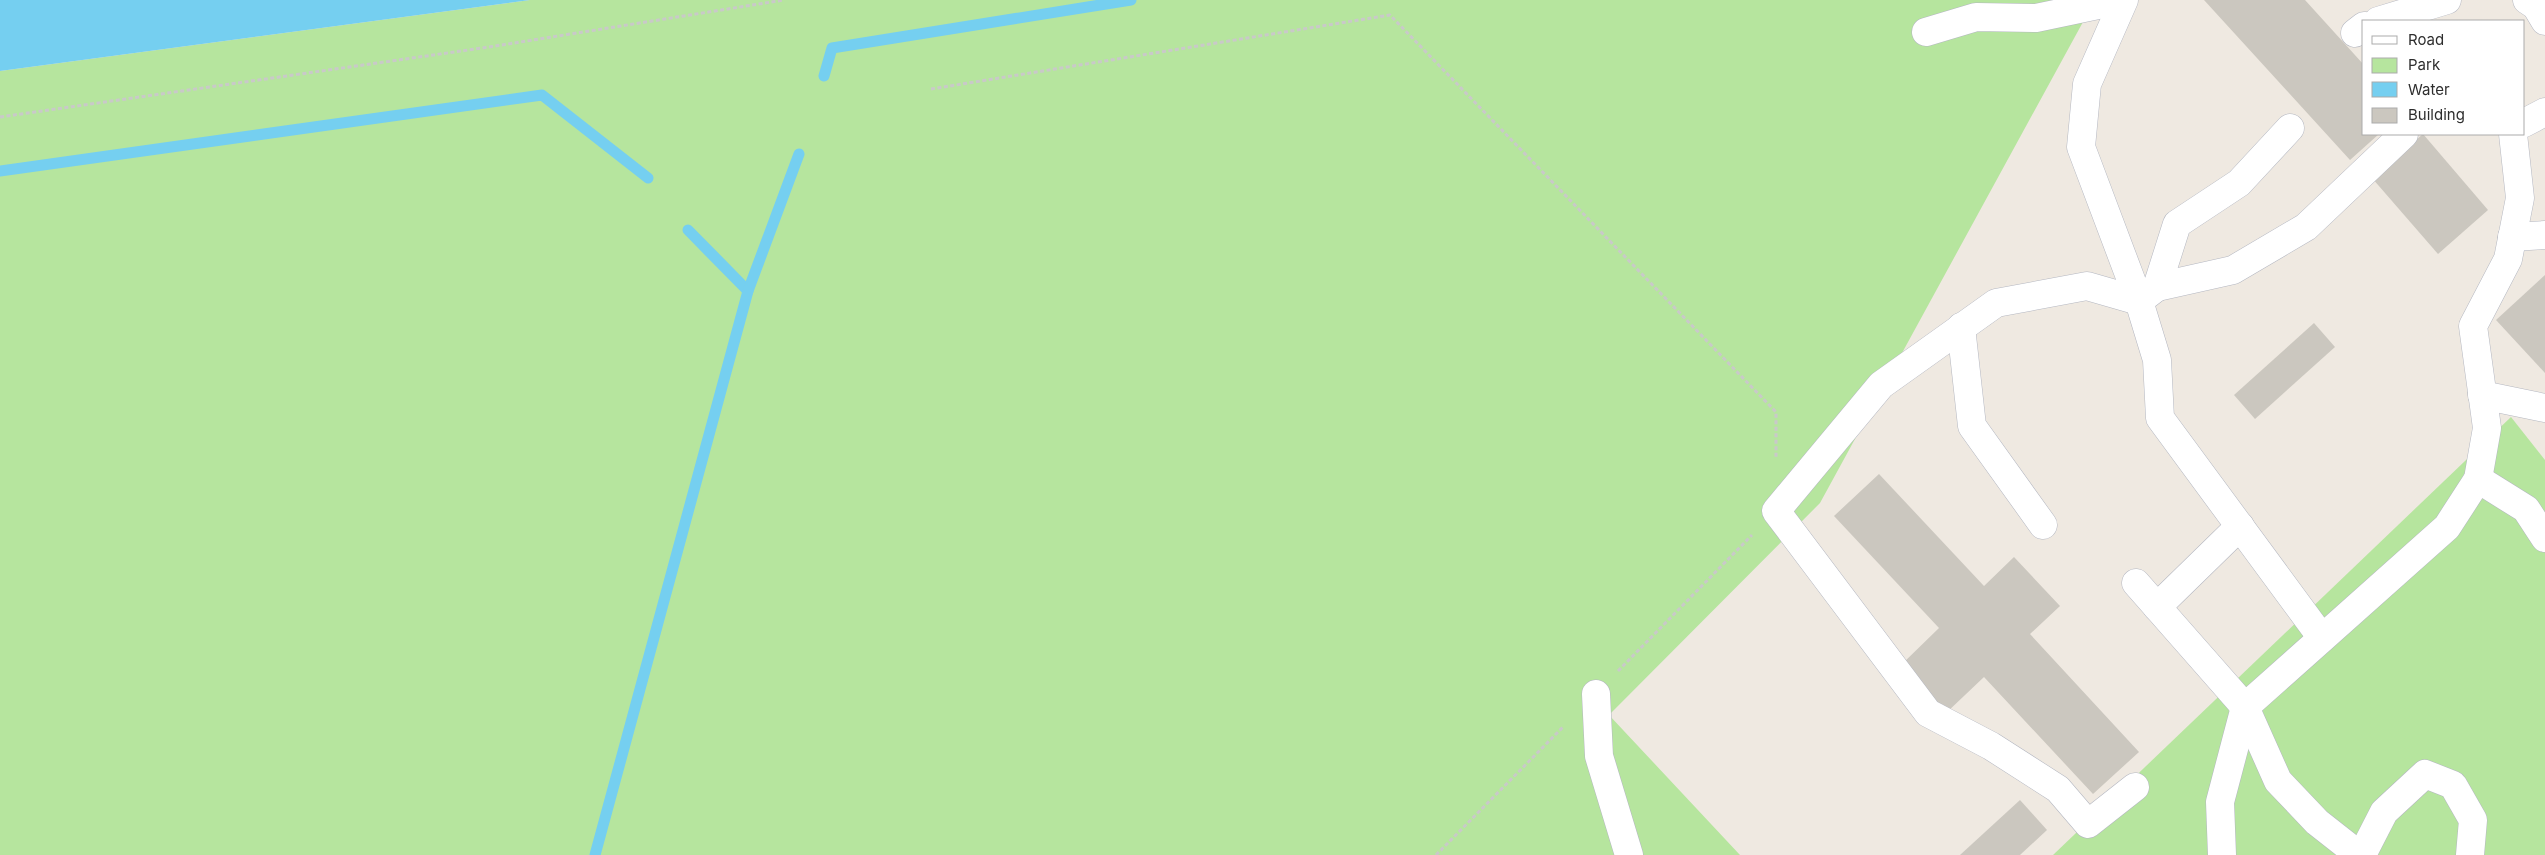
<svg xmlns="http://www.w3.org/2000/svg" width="2545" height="855" font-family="Inter,sans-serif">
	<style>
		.green { fill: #b6e59e }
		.water { fill: #75cff0 }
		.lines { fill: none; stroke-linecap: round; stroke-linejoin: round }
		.stream { stroke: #75cff0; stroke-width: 11 }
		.building { fill: #cbc7bf }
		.minor-casing { stroke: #b4b7c1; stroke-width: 29 }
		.path { stroke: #c9c9c9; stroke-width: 3; stroke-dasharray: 4 2.5; stroke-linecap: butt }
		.minor { stroke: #fff; stroke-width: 28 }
	</style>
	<rect width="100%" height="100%" fill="#efe9e1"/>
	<g class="green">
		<polygon points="530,0 2095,0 1820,503 1609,715 1740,855 0,855 0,71"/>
		<polygon points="2511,417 2545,460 2545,855 2053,855"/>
	</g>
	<polygon class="water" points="0,0 530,0 0,71"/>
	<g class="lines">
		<g class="stream">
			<polyline points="824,76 832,48 1131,0"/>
			<polyline points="0,171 542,95 648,178"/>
			<polyline points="688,230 748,291"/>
			<polyline points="595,855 748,291 799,154"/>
		</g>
	</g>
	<g class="building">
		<polygon points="2204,0 2305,0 2364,65 2364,134 2379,134 2350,160"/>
		<polygon points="2423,134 2488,210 2438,254 2372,178"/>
		<polygon points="2545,275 2545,373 2496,320"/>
		<polygon points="2314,323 2335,347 2255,419 2234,395"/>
		<polygon points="1879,474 1984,586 2014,557 2060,606 2030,634 2139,752 2093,794 1984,677 1945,714 1900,666 1939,628 1834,516"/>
		<polygon points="2020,800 2047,830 2020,855 1960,855"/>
	</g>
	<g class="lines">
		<g class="minor-casing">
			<g id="minor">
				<polyline points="2124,0 2087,84 2081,147 2139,301 2157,287 2177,224 2239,183 2290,128"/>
				<polyline points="2527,0 2536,6 2545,21"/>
				<polyline points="2378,21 2447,0"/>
				<polyline points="1926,32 1976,17 2036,18 2122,0"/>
				<polyline points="2355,33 2364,26"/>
				<polyline points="2524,123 2545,112"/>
				<polyline points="2512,237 2545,235"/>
				<polyline points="2157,287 2233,270 2306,227 2404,134"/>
				<polyline points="1961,327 1972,426 2043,525"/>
				<polyline points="2482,395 2545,408"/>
				<polyline points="2478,479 2526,509 2545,538"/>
				<polyline points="2136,583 2245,707 2278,781 2317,822 2359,855"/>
				<polyline points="2157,607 2240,526"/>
				<polyline points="1596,694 1599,756 1629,855"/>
				<polyline points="2135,787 2088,824 2058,789 1991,746 1928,713 1776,511 1881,385 1996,303 2087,286 2139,301 2157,360 2160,418 2322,638"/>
				<polyline points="2222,855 2220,802 2245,707 2447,527 2478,479 2487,428 2473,326 2508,259 2520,198 2513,134"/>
				<polyline points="2362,855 2384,812 2425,774 2453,785 2473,820 2470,855"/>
			</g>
		</g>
		<g class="path">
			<polyline points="931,89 1390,15 1776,412 1776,457"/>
			<polyline points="0,117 489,47 784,0"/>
			<polyline points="1618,671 1752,535"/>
			<polyline points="1436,855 1564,726"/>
		</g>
		<use href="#minor" class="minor"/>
	</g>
	<rect x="2362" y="20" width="162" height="115" fill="#ffffff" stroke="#ababab"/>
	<rect x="2372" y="36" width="25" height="8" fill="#ffffff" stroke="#ababab"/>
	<text x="2408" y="45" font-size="15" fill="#2e2e2e">Road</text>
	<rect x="2372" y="58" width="25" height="15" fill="#b6e59e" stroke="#ababab"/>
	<text x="2408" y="70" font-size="15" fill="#2e2e2e">Park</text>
	<rect x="2372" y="82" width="25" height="15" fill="#75cff0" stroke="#ababab"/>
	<text x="2408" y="95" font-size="15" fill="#2e2e2e">Water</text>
	<rect x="2372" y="108" width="25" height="15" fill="#cbc7bf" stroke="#ababab"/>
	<text x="2408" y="120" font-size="15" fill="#2e2e2e">Building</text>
</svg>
